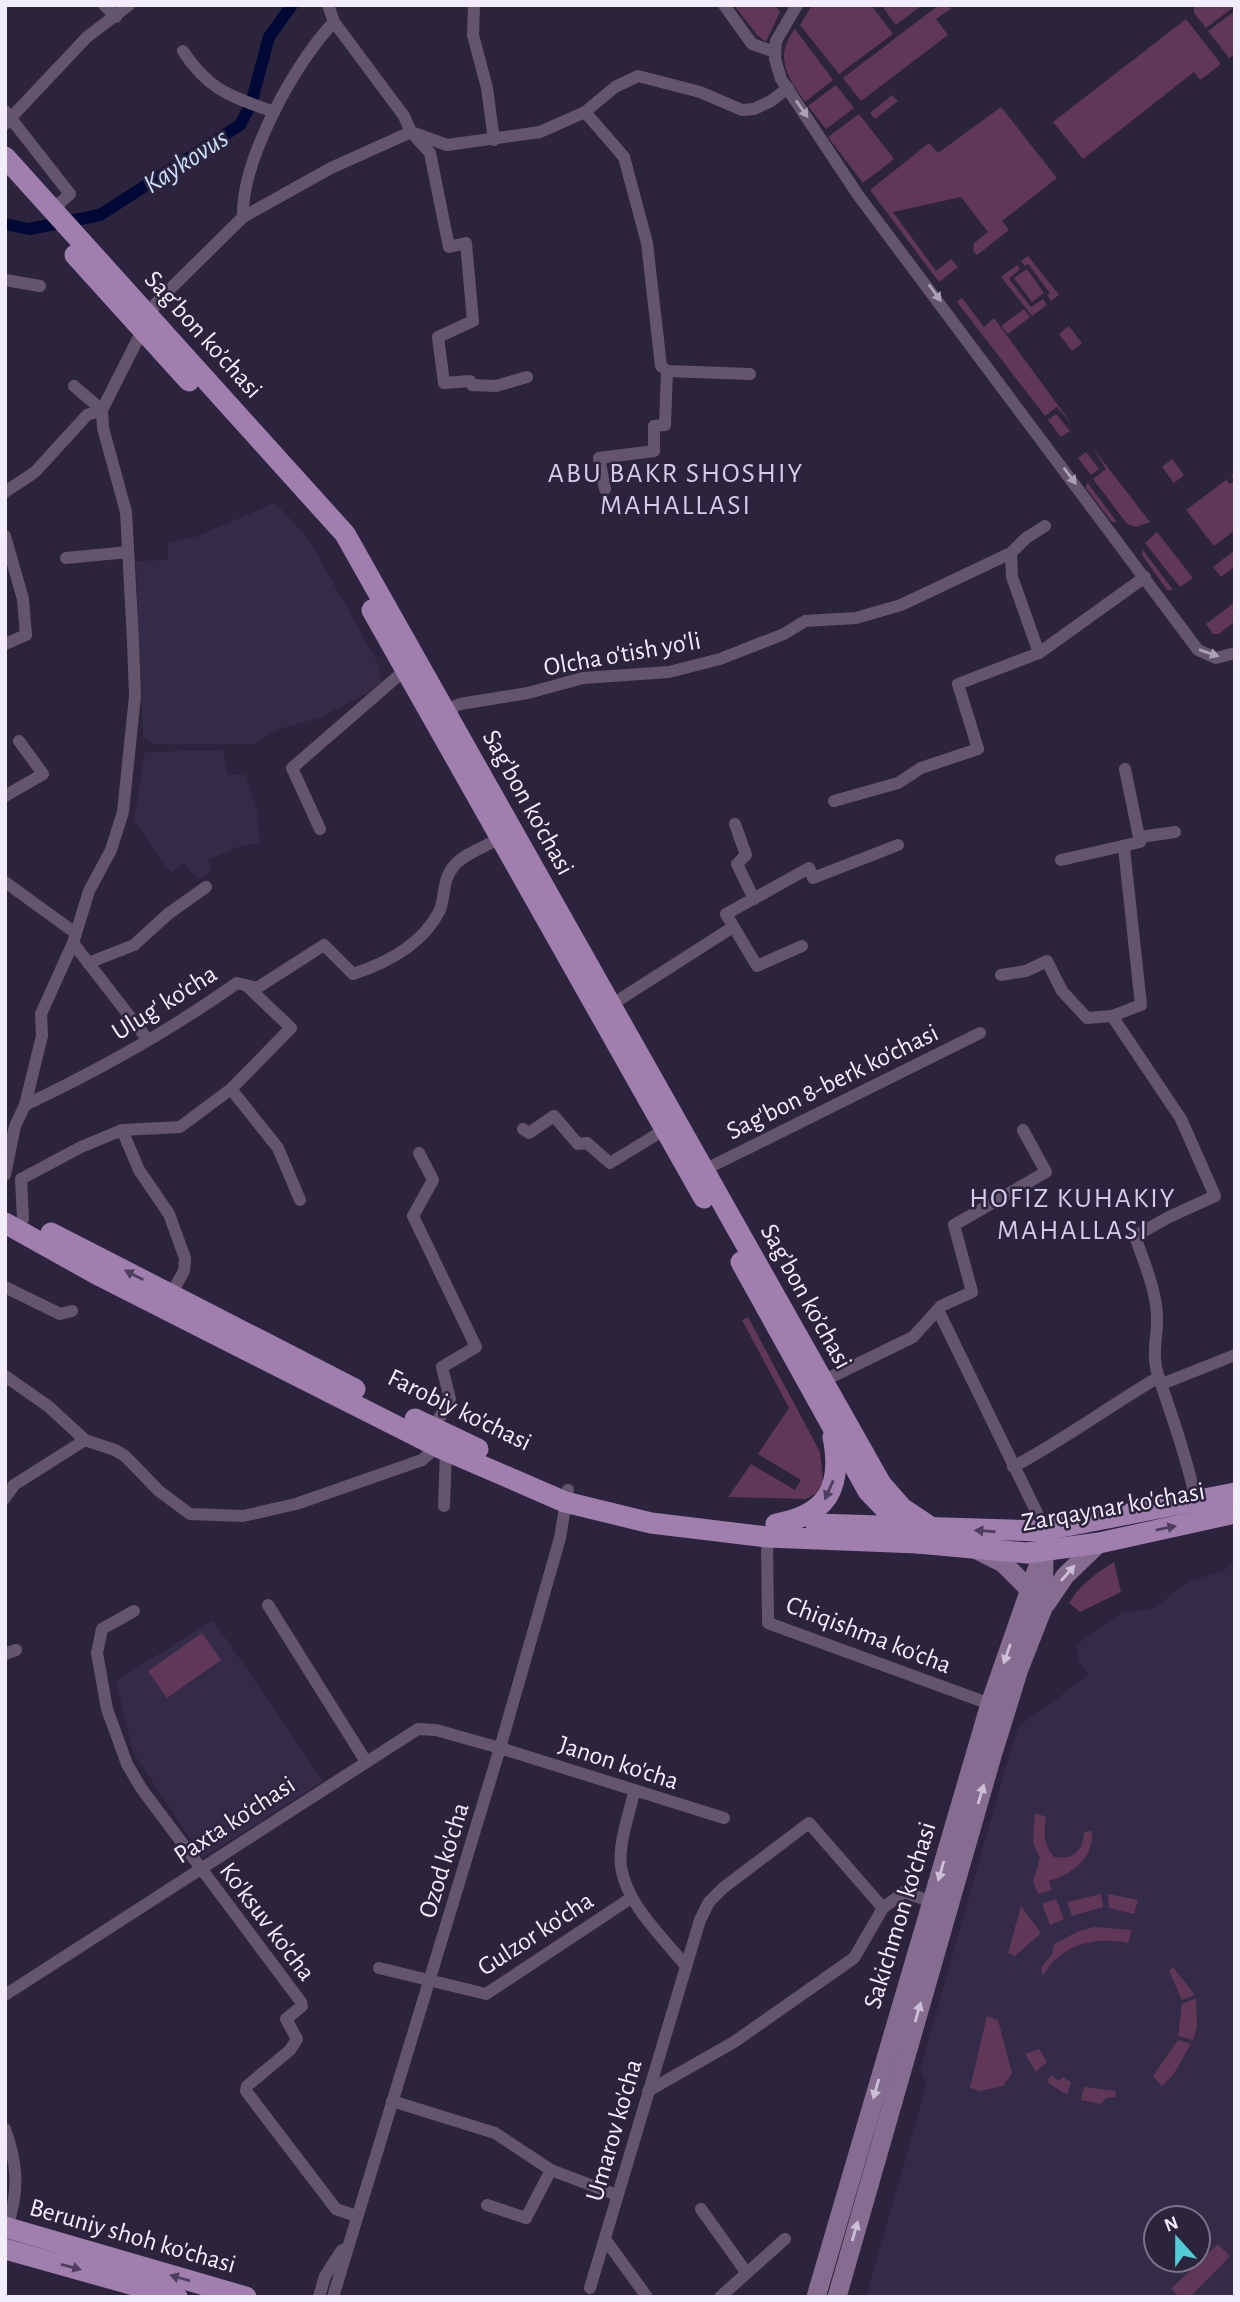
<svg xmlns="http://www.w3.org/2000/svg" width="1240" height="2302" font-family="'Alegreya Sans',sans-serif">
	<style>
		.built { fill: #342b49; fill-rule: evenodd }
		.green { fill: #613758 }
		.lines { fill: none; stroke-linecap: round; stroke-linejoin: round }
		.canal { stroke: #000835; stroke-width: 12 }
		.street { stroke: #65556c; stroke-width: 12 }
		.secondary { stroke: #866c91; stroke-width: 19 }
		.primary { stroke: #a07eae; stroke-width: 21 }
		.oneway { fill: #aba1b4 }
		.oneway2 { fill: #4e3f5e }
		.oneway3 { fill: #ccc0d7 }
		.labels { text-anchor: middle; stroke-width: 5; stroke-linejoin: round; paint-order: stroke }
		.street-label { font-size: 26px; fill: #f1edfd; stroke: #2b243c }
		.water-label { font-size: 28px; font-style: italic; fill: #c9ddfd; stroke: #2b243c }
		.neighbourhood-label { font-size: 28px; letter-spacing: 2px; fill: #d4ccec; stroke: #2b243c }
	</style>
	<rect width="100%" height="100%" fill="#2b243c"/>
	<g class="built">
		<polygon points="275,503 308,538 379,665 382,686 321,717 277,730 255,744 155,744 143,737 136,561 168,560 168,543 195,537"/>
		<polygon points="223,750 227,775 246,775 257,811 260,843 240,846 208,860 212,870 198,879 184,863 171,873 134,821 145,752"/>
		<path d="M1235,1563V2297H866L919,2112L926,2083L920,2070L1005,1770L1020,1725L1089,1675L1079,1661L1076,1645L1121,1613L1154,1608L1189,1581L1223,1571ZM1156,2218H1198V2260H1156Z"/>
		<polygon points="213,1620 323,1781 203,1858 133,1752 116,1681"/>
	</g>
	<g class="green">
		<polygon points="734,5 775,5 780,12 766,42 757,35"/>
		<polygon points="812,5 871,5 893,34 839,74 800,25"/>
		<polygon points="881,5 922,5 896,25"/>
		<polygon points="939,5 952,8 936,19 948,35 861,101 843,78"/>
		<polygon points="1194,5 1235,5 1235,6 1206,28 1194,13"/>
		<polygon points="1235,11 1235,54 1229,58 1208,31"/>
		<polygon points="1186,19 1221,64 1200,80 1194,72 1083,159 1053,122"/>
		<path d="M795,29L833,80L805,102C788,78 773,56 795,29Z"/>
		<polygon points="836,85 854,108 826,129 808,106"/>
		<polygon points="892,95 898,101 875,119 870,113"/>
		<polygon points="1001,107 1057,178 1002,221 1009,230 977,255 973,251 974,243 988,232 961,197 893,212 936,271 951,259 958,267 939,282 870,190 929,143 938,153"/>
		<polygon points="859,114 894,159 863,183 828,137"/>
		<polygon points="1028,256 1059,295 1051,301 1047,295 1050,293 1028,264 1025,266 1021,261"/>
		<polygon points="1017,265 1020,269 1009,279 1031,307 1043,299 1047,305 1032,316 1001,277"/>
		<polygon points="1027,269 1044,293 1032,302 1014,278"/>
		<polygon points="962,298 984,327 994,318 1074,427 1057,407 1045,416 957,302"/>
		<polygon points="1024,309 1030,317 1008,334 1001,326"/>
		<polygon points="1069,326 1082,343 1072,351 1059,334"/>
		<polygon points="1056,414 1070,431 1061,437 1048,420"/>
		<polygon points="1092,447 1150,522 1136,527 1127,524 1093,479 1106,469"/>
		<polygon points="1086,452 1099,469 1091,475 1078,458"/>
		<polygon points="1172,459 1184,475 1174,483 1162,467"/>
		<polygon points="1235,473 1235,530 1214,546 1186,510 1226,480 1230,484 1234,481 1231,476"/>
		<polygon points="1087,482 1117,522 1112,522 1086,488"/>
		<polygon points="1157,532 1193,578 1180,587 1145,543"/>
		<polygon points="1143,550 1173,590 1167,590 1142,555"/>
		<polygon points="1235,550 1235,566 1221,577 1213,567"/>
		<polygon points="1235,602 1235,621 1219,634 1213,634 1206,624"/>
		<polygon points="748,1317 820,1452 823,1482 817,1493 806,1499 728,1497 751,1464 795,1490 801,1480 758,1454 789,1408 742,1320"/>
		<path d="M1114,1562L1121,1592L1080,1612L1069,1603C1081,1584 1095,1574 1114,1562Z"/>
		<polygon points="202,1633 221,1660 167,1698 148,1671"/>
		<path d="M1035,1813L1046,1817C1044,1832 1043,1844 1054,1857C1073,1860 1083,1852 1084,1832L1092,1831C1094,1858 1074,1873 1049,1881L1052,1890L1038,1894L1033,1881L1040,1858L1033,1843Z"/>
		<polygon points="1101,1894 1103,1907 1072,1916 1067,1902"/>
		<polygon points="1108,1894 1138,1900 1134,1914 1109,1908"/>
		<polygon points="1056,1899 1064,1919 1050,1925 1042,1904"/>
		<polygon points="1021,1906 1041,1933 1015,1956 1008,1953"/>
		<path d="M1095,1927L1132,1930L1128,1943C1096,1936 1060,1944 1043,1976L1041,1968L1052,1954L1054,1944L1079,1931Z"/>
		<polygon points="1173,1967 1195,1995 1182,2000 1169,1971"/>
		<polygon points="1196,1998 1197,2027 1193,2040 1178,2036 1182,2004"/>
		<polygon points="987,2016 998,2020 1012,2073 1003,2086 980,2091 970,2088"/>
		<polygon points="1178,2040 1191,2044 1173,2075 1162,2086 1153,2076"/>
		<polygon points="1039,2049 1047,2062 1036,2072 1025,2054"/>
		<polygon points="1051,2075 1059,2081 1062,2077 1071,2082 1067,2095 1047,2082"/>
		<polygon points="1084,2087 1115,2091 1116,2097 1106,2098 1101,2104 1081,2100"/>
		<polygon points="1218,2244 1230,2256 1190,2297 1180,2297 1171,2289"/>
	</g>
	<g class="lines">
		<polyline class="canal" points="5,224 29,229 100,215 240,125 251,104 269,37 292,5"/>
		<g class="street">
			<polyline points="104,5 116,17"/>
			<polyline points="328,5 334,22 404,116 411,132 430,153 449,247 466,243 473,321 438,337 444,383 470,381 472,385 496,386 527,377"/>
			<polyline points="474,5 473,35 487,88 494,140"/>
			<polyline points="724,5 752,44 775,52"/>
			<polyline points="797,5 776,41 775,59 781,79 858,195 1198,650 1216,658 1235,653"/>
			<path d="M183,51C209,91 231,96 274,112"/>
			<polyline points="5,111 70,194 53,209"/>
			<polyline points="585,112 624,157 647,243 661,366 667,371 665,425 654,426 654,451 599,458 605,489"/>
			<polyline points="5,124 87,37 129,5"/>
			<path d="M243,217C241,161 295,62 334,22"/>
			<polyline points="5,280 40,286"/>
			<polyline points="667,371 750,374"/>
			<polyline points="74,386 102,410"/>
			<polyline points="5,492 35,472 87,415 102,410 156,303 243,217 331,168 411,132 447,145 540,132 585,112 615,87 638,76 700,92 742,110 754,109 771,101 788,88"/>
			<polyline points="5,536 23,599 26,635 5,644"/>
			<polyline points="1011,553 1012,577 1039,653"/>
			<polyline points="66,558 128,552"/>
			<polyline points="439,713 460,704 528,693 583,678 669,672 720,659 784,634 805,621 856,618 901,605 1011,553 1026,538 1045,526"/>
			<polyline points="5,796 43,774 19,741"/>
			<polyline points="834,801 898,783 921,768 978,749 958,684 1039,653 1145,577"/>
			<polyline points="735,824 746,855 737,864 754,899"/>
			<polyline points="320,829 292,768 405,670"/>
			<polyline points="1140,837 1175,832"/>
			<polyline points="1061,860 1140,842 1125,769"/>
			<polyline points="5,882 74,932"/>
			<polyline points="73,943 148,1040"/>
			<polyline points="802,946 757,966 726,914 809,868 813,878 898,845"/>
			<polyline points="88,963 134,945 168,914 206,887"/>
			<polyline points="1001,975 1026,971 1047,961 1062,991 1087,1018 1112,1016 1141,1005 1124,848"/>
			<polyline points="611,1005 733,927"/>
			<path d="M1112,1016L1181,1119L1215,1196L1169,1217L1135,1236C1144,1263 1157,1291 1157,1319C1157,1341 1151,1356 1159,1378C1173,1419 1187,1459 1196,1501"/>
			<polyline points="231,1089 278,1148 300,1200"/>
			<path d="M25,1105C99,1070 171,1030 237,983L257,988L324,945L353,974C387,963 422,944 439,912C446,898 441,881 454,866C463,854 487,846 500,838"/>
			<polyline points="523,1129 529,1133 554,1116 578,1144 587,1143 610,1163 664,1130"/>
			<polyline points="122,1130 139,1170 169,1214 185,1258 184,1271 171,1294"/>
			<polyline points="419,1153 433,1180 413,1216 476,1347 442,1367 450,1399 433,1429"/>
			<polyline points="704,1170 980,1033"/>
			<polyline points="5,1175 15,1126 25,1105 42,1036 41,1014 73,943 89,891 111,850 123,812 135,696 133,641 126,512 103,428 102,410"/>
			<polyline points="23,1219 21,1179 81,1147 122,1130 180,1127 231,1089 291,1028 248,987"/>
			<polyline points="5,1287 60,1314 72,1311"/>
			<polyline points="938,1310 1037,1513 1041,1531"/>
			<polyline points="5,1376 48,1406 85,1440 115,1450 125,1456 159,1491 190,1514 243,1516 296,1504 422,1460 441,1443"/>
			<polyline points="823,1381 913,1337 941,1306 972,1292 954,1225 1046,1172 1023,1130"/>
			<polyline points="1162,1384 1235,1355"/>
			<path d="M1013,1467C1064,1440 1109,1406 1159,1377"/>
			<polyline points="5,1498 14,1485 85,1440"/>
			<polyline points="444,1506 446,1451"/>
			<polyline points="767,1537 768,1623 990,1704"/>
			<polyline points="268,1605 365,1760"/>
			<polyline points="134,1611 102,1629 97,1653 107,1709 127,1764 141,1788 301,2002 302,2006 286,2019 297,2039 290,2050 247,2086 246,2091 336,2209 356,2216"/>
			<polyline points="5,1654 16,1650"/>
			<path d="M634,1792C629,1816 618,1843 621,1867C627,1905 662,1936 685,1965"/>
			<polyline points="379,1968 486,1994 631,1898"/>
			<polyline points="5,1995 418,1729 436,1730 500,1748 724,1818"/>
			<polyline points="648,2091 734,2042 854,1958 883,1908 904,1892 932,1902"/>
			<polyline points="392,2101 495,2133 551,2170"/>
			<path d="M5,2129C18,2164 19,2192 7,2227"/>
			<polyline points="487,2205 526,2218 551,2170 617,2195"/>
			<polyline points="701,2209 746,2272"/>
			<polyline points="605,2239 647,2297"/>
			<polyline points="590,2288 700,1920 709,1902 723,1888 809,1823 883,1908"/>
			<polyline points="319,2297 325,2276 342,2250"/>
			<polyline points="333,2297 500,1748 560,1538 568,1490"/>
			<polyline points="720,2297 785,2239"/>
		</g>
		<g class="secondary">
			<polyline points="977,1550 1003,1563 1029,1589"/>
			<polyline points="1046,1604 1065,1576 1099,1543"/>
			<polyline points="816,2297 990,1704 1043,1552"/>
			<polyline points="837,2297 992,1756 1019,1669 1043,1608 1044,1559"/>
		</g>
		<g class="primary">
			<polyline points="5,157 345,534 881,1484 902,1508 929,1526"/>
			<polyline points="75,255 189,381"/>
			<polyline points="372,610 704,1198"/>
			<polyline points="5,1223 100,1276 438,1447 565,1502 651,1523 767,1537 918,1543 1027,1553 1099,1543 1235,1513"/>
			<polyline points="51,1233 355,1389"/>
			<polyline points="741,1262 868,1491 918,1543"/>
			<polyline points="415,1419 478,1449"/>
			<path d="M776,1524C827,1515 843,1488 833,1437"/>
			<polyline points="816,1524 1041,1531 1235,1493"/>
			<polyline points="5,2227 246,2297"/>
			<polyline points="5,2249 177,2297"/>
		</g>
	</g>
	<defs><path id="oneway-solid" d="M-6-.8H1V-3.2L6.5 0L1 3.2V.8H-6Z" transform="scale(1.75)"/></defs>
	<g class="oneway">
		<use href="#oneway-solid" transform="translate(802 109) rotate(55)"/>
		<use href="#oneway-solid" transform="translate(935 293) rotate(54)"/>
		<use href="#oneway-solid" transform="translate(1070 476) rotate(53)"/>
		<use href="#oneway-solid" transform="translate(1209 653) rotate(19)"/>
	</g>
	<g class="oneway2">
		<use href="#oneway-solid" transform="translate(134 1275) rotate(-153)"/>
		<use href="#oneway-solid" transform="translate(829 1490) rotate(114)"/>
		<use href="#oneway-solid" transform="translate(1166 1528) rotate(-12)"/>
		<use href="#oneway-solid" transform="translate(985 1531) rotate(-176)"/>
		<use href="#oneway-solid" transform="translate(71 2267) rotate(15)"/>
		<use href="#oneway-solid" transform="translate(180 2278) rotate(-164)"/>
	</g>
	<g class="oneway3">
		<use href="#oneway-solid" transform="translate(1068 1573) rotate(-49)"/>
		<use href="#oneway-solid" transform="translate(1007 1654) rotate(109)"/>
		<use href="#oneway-solid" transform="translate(981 1794) rotate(-73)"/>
		<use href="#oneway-solid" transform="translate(941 1871) rotate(106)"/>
		<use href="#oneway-solid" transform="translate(918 2012) rotate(-74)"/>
		<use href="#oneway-solid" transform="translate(876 2089) rotate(106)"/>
		<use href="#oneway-solid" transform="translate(855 2231) rotate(-74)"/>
	</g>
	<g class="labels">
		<g class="street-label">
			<text transform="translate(204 334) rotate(48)" y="9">Sag’bon ko’chasi</text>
			<text transform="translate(622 653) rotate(-10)" y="9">Olcha o'tish yo'li</text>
			<text transform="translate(529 802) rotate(61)" y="9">Sag’bon ko’chasi</text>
			<text transform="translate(164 1002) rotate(-32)" y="9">Ulug' ko'cha</text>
			<text transform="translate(832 1081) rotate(-26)" y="9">Sag'bon 8-berk ko'chasi</text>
			<text transform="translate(807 1296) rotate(61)" y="9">Sag’bon ko’chasi</text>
			<text transform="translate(460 1409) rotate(26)" y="9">Farobiy ko'chasi</text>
			<text transform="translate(1113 1506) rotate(-10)" y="9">Zarqaynar ko'chasi</text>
			<text transform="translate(869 1634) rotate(21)" y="9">Chiqishma ko'cha</text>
			<text transform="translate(619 1762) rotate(18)" y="9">Janon ko'cha</text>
			<text transform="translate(234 1819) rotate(-33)" y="9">Paxta ko‘chasi</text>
			<text transform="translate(443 1860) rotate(-73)" y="9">Ozod ko'cha</text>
			<text transform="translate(899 1915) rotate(-73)" y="9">Sakichmon ko'chasi</text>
			<text transform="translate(268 1921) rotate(53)" y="9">Ko'ksuv ko'cha</text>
			<text transform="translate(535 1933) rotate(-33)" y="9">Gulzor ko'cha</text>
			<text transform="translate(613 2130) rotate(-74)" y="9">Umarov ko'cha</text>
			<text transform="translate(133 2235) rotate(16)" y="9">Beruniy shoh ko'chasi</text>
		</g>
		<g class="water-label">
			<text transform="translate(185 160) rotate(-33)" y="10">Kaykovus</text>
		</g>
		<g class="neighbourhood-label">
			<text x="676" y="482">ABU BAKR SHOSHIY<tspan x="676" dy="32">MAHALLASI</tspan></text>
			<text x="1073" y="1207">HOFIZ KUHAKIY<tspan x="1073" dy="32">MAHALLASI</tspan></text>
		</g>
	</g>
	<rect width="1240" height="2302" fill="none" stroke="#f1edfd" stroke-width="14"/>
	<g transform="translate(1177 2239) rotate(339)"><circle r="33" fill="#2b243c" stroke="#7a7489" stroke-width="2"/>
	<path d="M0-5L12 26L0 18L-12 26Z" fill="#52ccd6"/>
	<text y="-10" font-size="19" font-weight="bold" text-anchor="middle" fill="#f1edfd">N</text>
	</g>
</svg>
